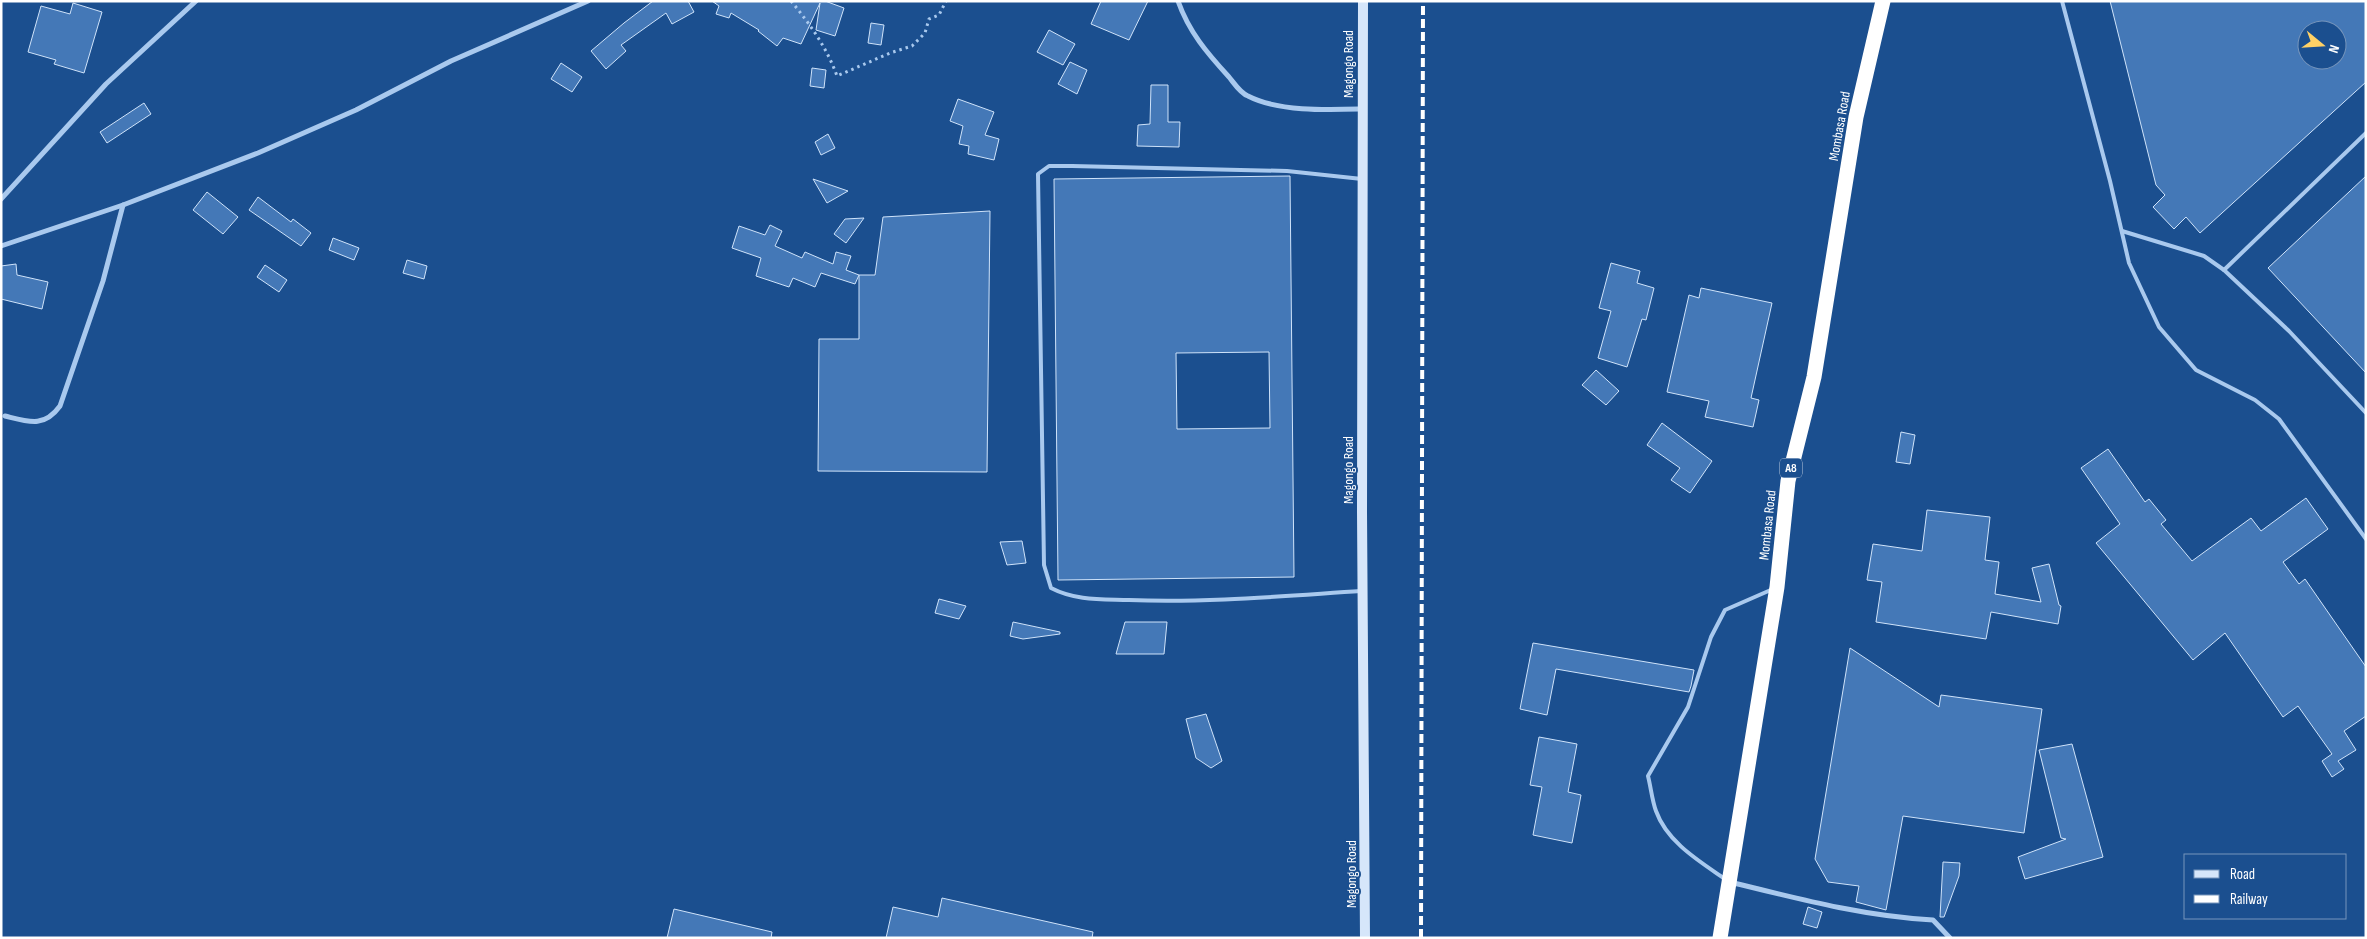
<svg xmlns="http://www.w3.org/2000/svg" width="2367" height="939" font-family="'Sofia Sans Condensed',sans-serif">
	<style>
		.building { fill: #4478b7; stroke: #cfe3fa; fill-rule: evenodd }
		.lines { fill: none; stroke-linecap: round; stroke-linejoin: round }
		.path { stroke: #a9c9ee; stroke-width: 3; stroke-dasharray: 2.5 4; stroke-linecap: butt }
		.lane { stroke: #a9c9ee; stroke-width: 4 }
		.street { stroke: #a9c9ee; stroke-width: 5 }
		.secondary { stroke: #d6e6fa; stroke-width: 10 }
		.highway { stroke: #fff; stroke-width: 15 }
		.rail { stroke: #fff; stroke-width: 4; stroke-dasharray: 9 4; stroke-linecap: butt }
		.labels { text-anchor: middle; stroke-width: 4; stroke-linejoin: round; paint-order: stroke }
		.shield { fill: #1b4f8f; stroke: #bbcadd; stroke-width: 1 }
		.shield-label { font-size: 12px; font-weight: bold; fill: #fff }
		.street-label { font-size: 14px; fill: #fff; stroke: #1b4f8f }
	</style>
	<rect width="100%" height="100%" fill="#1b4f8f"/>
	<g class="building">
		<polygon points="653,1 688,1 694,12 672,24 666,13 621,45 626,51 606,69 591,51 624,23"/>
		<polygon points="712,1 825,1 844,8 835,36 816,30 820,3 801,44 783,38 777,46 758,31 759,30 731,13 729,18 716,14 719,6"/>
		<polygon points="1101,1 1148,1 1129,40 1091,24"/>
		<path d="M2110,1H2366V82L2200,233L2186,217L2174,229L2153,207L2165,195L2156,185ZM2307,30H2337V60H2307Z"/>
		<polygon points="73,3 102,12 84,73 54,64 56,60 28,52 41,6 70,14"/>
		<polygon points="871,23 884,25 881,45 868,43"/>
		<polygon points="1049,30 1075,44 1063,65 1037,52"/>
		<polygon points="1070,62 1087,70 1077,94 1058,84"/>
		<polygon points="561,63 582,77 572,92 551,79"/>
		<polygon points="812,68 826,70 824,88 810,86"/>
		<polygon points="1151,85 1168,85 1168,122 1180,122 1179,147 1137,146 1138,125 1150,124"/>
		<polygon points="958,99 994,112 985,135 999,139 994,160 968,154 969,146 959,144 963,126 950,121"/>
		<polygon points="144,103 151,114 107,143 100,132"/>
		<polygon points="828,134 835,148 821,155 815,142"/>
		<path d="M1290,176L1294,577L1058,580L1054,179ZM1269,352L1270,428L1177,429L1176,353Z"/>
		<polygon points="2366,176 2366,373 2268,268"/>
		<polygon points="813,179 848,191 827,203"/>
		<polygon points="207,192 238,217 223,234 193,210"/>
		<polygon points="258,197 291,222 293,219 311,233 301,246 249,210"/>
		<polygon points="990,211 987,472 818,471 819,339 859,339 859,275 875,275 883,217"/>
		<polygon points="864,218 846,243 834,234 845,219"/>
		<polygon points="770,225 782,231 775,246 802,258 805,252 833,264 836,252 851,256 846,270 859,275 855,284 821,273 815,287 793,278 789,287 756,276 761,258 732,248 739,226 765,235"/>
		<polygon points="333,238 359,248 354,260 329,250"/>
		<polygon points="407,260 427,266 424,279 403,273"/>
		<polygon points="1611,263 1640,271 1637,283 1654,288 1646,320 1642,319 1627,367 1598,358 1611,311 1599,308"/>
		<polygon points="16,264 17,275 48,282 42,309 1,299 1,266"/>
		<polygon points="265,265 287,280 279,292 257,277"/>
		<polygon points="1701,288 1772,303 1751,398 1759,400 1753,427 1705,417 1709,401 1667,392 1689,295 1699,298"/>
		<polygon points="1596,370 1619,391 1606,405 1582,385"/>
		<polygon points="1662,423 1712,461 1690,493 1671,480 1680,468 1647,445"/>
		<polygon points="1901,432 1915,435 1910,464 1896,462"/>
		<polygon points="2108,449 2145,502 2149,499 2166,520 2161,524 2192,561 2251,518 2261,531 2306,498 2328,529 2283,562 2299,584 2305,579 2366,667 2366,716 2344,731 2356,750 2338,761 2344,769 2332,777 2322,761 2332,754 2298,706 2283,717 2225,633 2193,660 2096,543 2120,524 2081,468"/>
		<polygon points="1927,510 1990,517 1985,560 1999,562 1995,594 2041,602 2032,568 2049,564 2059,605 2061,606 2058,624 1991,612 1986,639 1876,622 1882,582 1867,580 1873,544 1922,551"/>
		<polygon points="1022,541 1026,563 1007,565 1000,542"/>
		<polygon points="939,599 966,606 959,619 935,613"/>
		<polygon points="1013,622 1060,632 1060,634 1023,639 1010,636"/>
		<polygon points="1125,622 1167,622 1164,654 1116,654"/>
		<polygon points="1533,643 1694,670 1691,686 1689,692 1556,669 1547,715 1520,709"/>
		<polygon points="1850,648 1939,707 1941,695 2042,709 2024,833 1903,816 1886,910 1856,902 1859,886 1828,882 1815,859"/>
		<polygon points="1206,714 1222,761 1211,768 1196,758 1186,719"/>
		<polygon points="1539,737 1577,744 1568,792 1581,795 1572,843 1533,835 1542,787 1530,785"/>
		<polygon points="2072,744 2103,857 2025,879 2018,857 2066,839 2061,838 2039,750"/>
		<polygon points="1943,862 1960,863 1959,876 1944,917 1940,917"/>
		<polygon points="942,898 1093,932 1092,938 886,938 893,907 938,917"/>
		<polygon points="1808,907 1822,912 1817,928 1803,924"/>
		<polygon points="674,909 772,932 771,938 667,938"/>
	</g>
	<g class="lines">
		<path class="path" d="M791,1C810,24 827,48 837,76L890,53L912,46L925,33L929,19L939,15L946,1"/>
		<g class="lane">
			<polyline points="2062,1 2110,181 2129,263 2159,327 2196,370 2255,400 2279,419 2366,539"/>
			<polyline points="2122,231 2204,256 2224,270 2289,331 2366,413"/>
			<polyline points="2224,270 2366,133"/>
			<path d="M1361,591C1283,596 1206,603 1129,600C1102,599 1076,601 1051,588L1044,565L1038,174L1049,166H1072L1287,171L1362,179"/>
			<path d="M1725,879C1699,861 1667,842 1656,811C1652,800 1651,788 1648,776L1688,707L1711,637L1725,610L1773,589"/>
		</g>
		<g class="street">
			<path d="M1178,1C1189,32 1207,53 1229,77C1234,83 1240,93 1248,96C1279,112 1328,110 1362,109"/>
			<polyline points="1,199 106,84 196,1"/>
			<polyline points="1,246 123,205 258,153 356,110 451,61 588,1"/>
			<path d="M5,416C29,422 44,428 60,406L103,281L123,205"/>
			<path d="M1730,882C1799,899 1863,916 1933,920L1950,938"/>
		</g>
		<polyline class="secondary" points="1363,1 1362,512 1365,938"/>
		<polyline class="highway" points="1720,938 1777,587 1788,481 1814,377 1856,117 1883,1"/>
		<polyline class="rail" points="1421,938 1423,1"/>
	</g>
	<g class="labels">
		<rect class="shield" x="1780" y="458.5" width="22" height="19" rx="4"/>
		<g class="shield-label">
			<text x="1791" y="472">A8</text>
		</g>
		<g class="street-label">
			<text transform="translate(1348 64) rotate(-90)" y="5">Magongo Road</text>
			<text transform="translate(1839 126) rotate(-80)" y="5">Mombasa Road</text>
			<text transform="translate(1348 470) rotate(-90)" y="5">Magongo Road</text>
			<text transform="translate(1767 525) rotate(-84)" y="5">Mombasa Road</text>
			<text transform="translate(1351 874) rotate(-90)" y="5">Magongo Road</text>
		</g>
	</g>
	<rect width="2367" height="939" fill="none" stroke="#ffffff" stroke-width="5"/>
	<rect x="2184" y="854" width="162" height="65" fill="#1b4f8f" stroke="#7695bc"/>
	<rect x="2194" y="870" width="25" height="8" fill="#d6e6fa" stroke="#7695bc"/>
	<text x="2230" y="879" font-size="15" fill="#ffffff">Road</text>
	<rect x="2194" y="895" width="25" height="8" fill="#ffffff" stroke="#7695bc"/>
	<text x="2230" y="904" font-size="15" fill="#ffffff">Railway</text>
	<g transform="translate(2322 45) rotate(108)"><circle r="24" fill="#1b4f8f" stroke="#7695bc"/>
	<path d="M0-4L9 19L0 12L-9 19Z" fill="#ffd166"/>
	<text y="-8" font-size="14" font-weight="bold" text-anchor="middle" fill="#ffffff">N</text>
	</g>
</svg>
